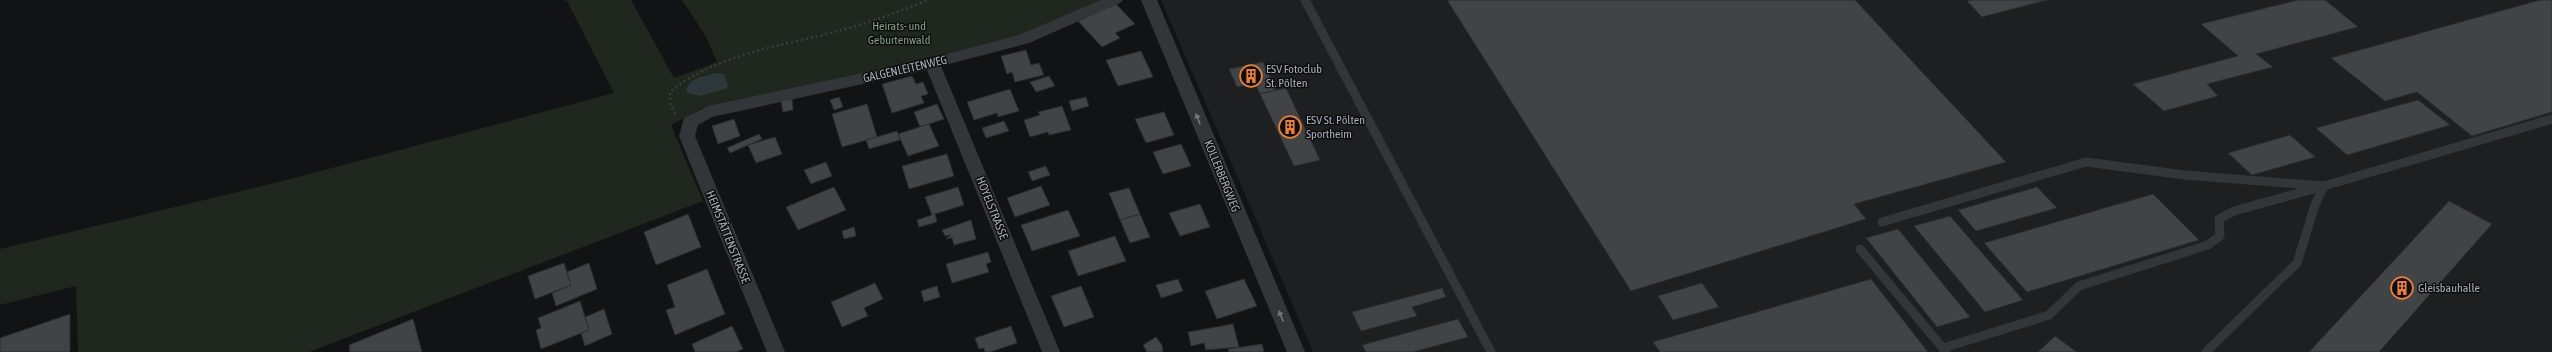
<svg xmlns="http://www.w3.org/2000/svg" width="2552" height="352" font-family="'Asap Condensed',sans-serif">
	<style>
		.built { fill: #1e1f21 }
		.green { fill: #1f271f }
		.water { fill: #2c383c }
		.building { fill: #414447; stroke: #2c2d30 }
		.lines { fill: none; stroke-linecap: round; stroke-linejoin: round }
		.path { stroke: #3a3d40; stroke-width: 2.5; stroke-dasharray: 2 3; stroke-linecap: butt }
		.service { stroke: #333639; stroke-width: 9 }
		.minor { fill: #333639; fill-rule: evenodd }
		.oneway { fill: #71777d }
		.labels { text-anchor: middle; stroke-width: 3; stroke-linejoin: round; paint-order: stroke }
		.park-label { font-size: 12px; fill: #829f7b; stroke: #0d0e0f }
		.street-label { font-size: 12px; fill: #a4adb4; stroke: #0d0e0f }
		.poi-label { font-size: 12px; fill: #a4adb4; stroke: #0d0e0f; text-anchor: start }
	</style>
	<rect width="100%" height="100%" fill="#121314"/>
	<polygon class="built" points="1161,0 2552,0 2552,352 1313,352"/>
	<polygon class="green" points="563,0 631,0 674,78 717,62 705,35 682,0 1105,0 1034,32 929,60 703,108 671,125 703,201 309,352 78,352 76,286 0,305 0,249 279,182 614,93 567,1"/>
	<polygon class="water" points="716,73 724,74 728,86 725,89 700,96 688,93 686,90 691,82 698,78"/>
	<g class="building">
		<polygon points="1447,0 1855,0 2006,162 1854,204 1866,219 1631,291"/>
		<polygon points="1973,0 2047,0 1982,17 1967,1"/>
		<polygon points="2298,0 2325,0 2358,27 2256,54 2273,67 2207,84 2218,96 2164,111 2133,84 2238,56 2201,24"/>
		<polygon points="2540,0 2552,0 2552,112 2472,136 2417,92 2385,101 2331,58"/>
		<polygon points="1116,4 1135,24 1115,33 1120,38 1102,47 1078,21"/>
		<polygon points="1026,50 1031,65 1039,63 1044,75 1015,82 1012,72 1007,74 1001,56"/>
		<polygon points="1141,51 1153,77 1118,86 1106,60"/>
		<polygon points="1263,62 1276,90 1260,94 1255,83 1237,87 1229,69"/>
		<polygon points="912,76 916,84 923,82 928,94 921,96 924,103 892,113 882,84"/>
		<polygon points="1049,76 1055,86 1036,92 1030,82"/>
		<polygon points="1286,88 1320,160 1294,166 1260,94"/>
		<polygon points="1010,89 1019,111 998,117 997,113 974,120 967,102"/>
		<polygon points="839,97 843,107 834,110 830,100"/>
		<polygon points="1086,97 1089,106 1072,111 1069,101"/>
		<polygon points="792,99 793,110 783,112 781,101"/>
		<polygon points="2418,100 2450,125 2347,155 2316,128"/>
		<polygon points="867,104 877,137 842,147 832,114"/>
		<polygon points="937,104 944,119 920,127 914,112"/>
		<polygon points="1062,106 1071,130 1049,135 1048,132 1030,137 1024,120 1040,115 1038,112"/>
		<polygon points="1164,112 1174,135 1146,143 1135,119"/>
		<polygon points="734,119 740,136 718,144 712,126"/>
		<polygon points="1004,121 1009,131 986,138 982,128"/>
		<polygon points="929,124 939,146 908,156 898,134"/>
		<polygon points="897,131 900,140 869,149 866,140"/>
		<polygon points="759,134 762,139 730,153 727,148"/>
		<polygon points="2290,135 2315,157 2252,175 2228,153"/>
		<polygon points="775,137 782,154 756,163 748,145"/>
		<polygon points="1181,144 1191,166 1163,174 1153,152"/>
		<polygon points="947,154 954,176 909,189 902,166"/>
		<polygon points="826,162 832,176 811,184 804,170"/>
		<polygon points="1046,166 1050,175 1032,181 1028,172"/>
		<polygon points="1041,186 1050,205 1015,217 1007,198"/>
		<polygon points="834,187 846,210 798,230 786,207"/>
		<polygon points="958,187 964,205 935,214 937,222 919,227 917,220 932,215 925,197"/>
		<polygon points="2037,187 2057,208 1976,231 1958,210"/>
		<polygon points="1129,188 1140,214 1120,220 1109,193"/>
		<polygon points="2153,194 2199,240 2027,292 1984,243"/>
		<polygon points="2449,201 2492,224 2379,352 2309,352"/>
		<polygon points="1200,204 1210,227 1180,236 1169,213"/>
		<polygon points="1068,210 1080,236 1032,251 1021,225"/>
		<polygon points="688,214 701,247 656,265 644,232"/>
		<polygon points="1140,214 1150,237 1130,243 1120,220"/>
		<polygon points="1950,216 2023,300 1985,312 1914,226"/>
		<polygon points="971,220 976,239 954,245 952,238 946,239 951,235 945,236 942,230"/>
		<polygon points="854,227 856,236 844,239 842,231"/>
		<polygon points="1898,229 1970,317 1937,327 1866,238"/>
		<polygon points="1115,236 1126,261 1078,276 1068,251"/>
		<polygon points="988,252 991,262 986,264 989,272 952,283 946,264"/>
		<polygon points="564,263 571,285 535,299 528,276"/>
		<polygon points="589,263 597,289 556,306 552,293 571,285 567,272"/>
		<polygon points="707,269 725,314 675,335 666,310 675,307 667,285"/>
		<polygon points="1178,279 1183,291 1161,298 1156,285"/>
		<polygon points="1244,279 1257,306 1217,319 1205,291"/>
		<polygon points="1871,279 1928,352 1660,352 1653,342"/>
		<polygon points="875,283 883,299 864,308 868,316 842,327 831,302"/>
		<polygon points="1702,283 1719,307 1673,320 1658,296"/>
		<polygon points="937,286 940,297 924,302 921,291"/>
		<polygon points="1081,286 1094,317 1064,327 1051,296"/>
		<polygon points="1442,288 1446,297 1412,307 1417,316 1361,331 1352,312"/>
		<polygon points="580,301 589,330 541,349 536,330 541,328 538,318"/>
		<polygon points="604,309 612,334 585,346 581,333 589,330 585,317"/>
		<polygon points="70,314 70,352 0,352 0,338"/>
		<polygon points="413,319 422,352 350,352 349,345"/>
		<polygon points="1458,319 1468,337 1413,352 1366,352 1362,345"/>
		<polygon points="1233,324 1239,347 1206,350 1204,343 1191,346 1188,332"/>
		<polygon points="732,326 743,349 736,352 695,352 692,344"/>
		<polygon points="1011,326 1017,343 990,352 985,352 984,348 979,349 975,338"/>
		<polygon points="2055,336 2077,352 2038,352"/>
		<polygon points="1156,337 1162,345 1163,352 1147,352 1143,345"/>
		<polygon points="1262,344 1264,352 1229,352 1228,349"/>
	</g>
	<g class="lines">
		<path class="path" d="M675,114L670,102V92C716,54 782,46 838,31C869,23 898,12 928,0"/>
		<g class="service">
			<polyline points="1305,0 1491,352"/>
			<polyline points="1882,222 2086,162 2185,175 2324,186"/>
			<polyline points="1860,249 1946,352"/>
			<polyline points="1943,348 2049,315 2079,286 2208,245 2220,236 2219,219 2234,211 2317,188"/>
			<polyline points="2206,352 2297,263 2315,205 2324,186 2552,119"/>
		</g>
		<g class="minor">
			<polygon points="1101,0 1123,0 1120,3 1029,43 941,66 1060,352 1042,352 927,70 712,117 698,125 695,136 785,352 767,352 679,136 684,118 708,106 932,58 1019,35"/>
			<polygon points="1141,0 1157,0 1305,352 1287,352"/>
		</g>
	</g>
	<defs><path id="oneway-solid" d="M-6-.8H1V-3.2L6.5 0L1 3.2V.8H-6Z"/></defs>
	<g class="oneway">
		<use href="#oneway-solid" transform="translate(1198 119) rotate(-112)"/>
		<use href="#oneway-solid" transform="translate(1281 316) rotate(-113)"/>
	</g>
	<defs>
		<g id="building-ring" transform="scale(1.15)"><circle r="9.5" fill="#0d0e0f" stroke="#ed7f31" stroke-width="1.5"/><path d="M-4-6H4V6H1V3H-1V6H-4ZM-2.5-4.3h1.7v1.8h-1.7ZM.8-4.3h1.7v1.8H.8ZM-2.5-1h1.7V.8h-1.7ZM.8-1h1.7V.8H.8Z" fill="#ed7f31"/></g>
	</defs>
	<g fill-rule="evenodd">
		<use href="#building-ring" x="1251" y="76"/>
		<use href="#building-ring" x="1290" y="127"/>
		<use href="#building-ring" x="2402" y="288"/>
	</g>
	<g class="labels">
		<g class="park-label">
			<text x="899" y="30">Heirats- und<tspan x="899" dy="14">Geburtenwald</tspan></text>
		</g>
		<g class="street-label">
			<text transform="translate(905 69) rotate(-13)" y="4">GALGENLEITENWEG</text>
			<text transform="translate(1222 176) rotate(68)" y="4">KOLLERBERGWEG</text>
			<text transform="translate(992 208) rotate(68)" y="4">HOYELSTRASSE</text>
			<text transform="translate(728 237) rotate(68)" y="4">HEIMSTÄTTENSTRASSE</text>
		</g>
		<g class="poi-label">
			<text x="1266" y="73">ESV Fotoclub<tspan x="1266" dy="14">St. Pölten</tspan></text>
			<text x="1306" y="124">ESV St. Pölten<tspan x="1306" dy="14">Sportheim</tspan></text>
			<text x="2418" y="292">Gleisbauhalle</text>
		</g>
	</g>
</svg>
